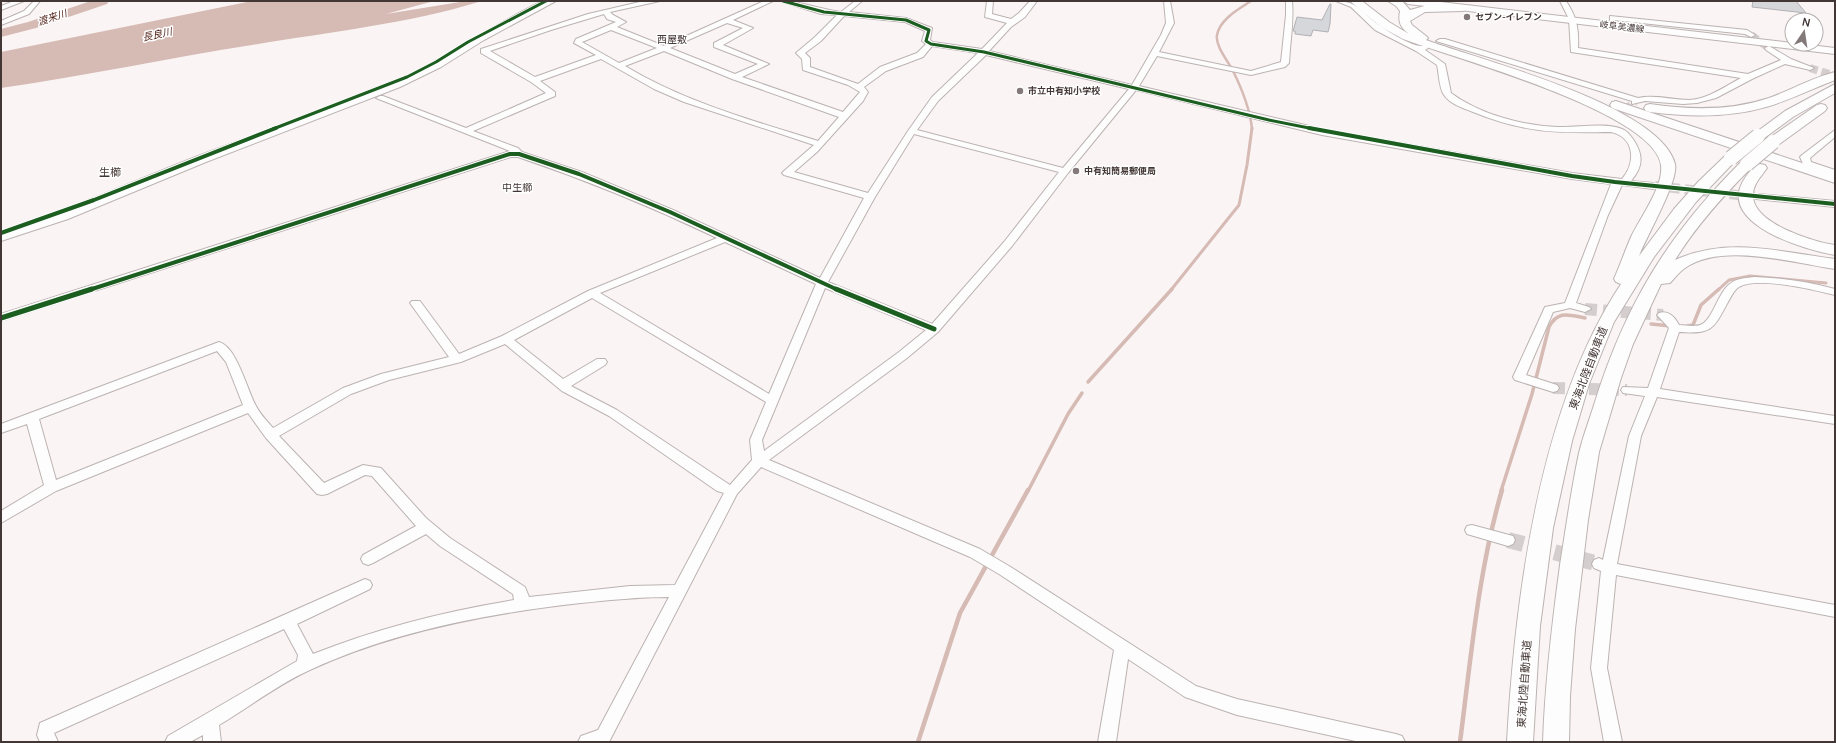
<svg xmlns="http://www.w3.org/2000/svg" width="1836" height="743" font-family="Manrope,'Noto Sans JP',sans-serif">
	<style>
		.water { fill: #d6bab4 }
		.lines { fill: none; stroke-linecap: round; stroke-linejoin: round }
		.stream-far3 { stroke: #d6bab4; stroke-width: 2.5 }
		.stream-far2 { stroke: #d6bab4; stroke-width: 3 }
		.stream-far1 { stroke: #d6bab4; stroke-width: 3.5 }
		.stream { stroke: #d6bab4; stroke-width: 4.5 }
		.river { fill: #d6bab4; fill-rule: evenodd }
		.building { fill: #d6d7db; stroke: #b1b1b5 }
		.minor-tunnel-far3 { stroke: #d5cece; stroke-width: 8; stroke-dasharray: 8 4; stroke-linecap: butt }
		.minor-tunnel-far2 { stroke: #d5cece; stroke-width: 10; stroke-dasharray: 10 5; stroke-linecap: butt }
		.minor-tunnel-far1 { stroke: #d5cece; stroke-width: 12; stroke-dasharray: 12 6; stroke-linecap: butt }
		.minor-tunnel { stroke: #d5cece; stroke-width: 16; stroke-dasharray: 16 8; stroke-linecap: butt }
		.minor-casing { stroke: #bbb3b2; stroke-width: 2 }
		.major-casing { stroke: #bbb3b2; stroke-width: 2 }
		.highway-casing { stroke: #bbb3b2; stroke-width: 2 }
		.minor { fill: #fefdfd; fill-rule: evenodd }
		.major { fill: #fefdfd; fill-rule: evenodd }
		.highway { fill: #fefdfd; fill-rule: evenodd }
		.highway-bridge-casing { stroke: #bbb3b2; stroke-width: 16; stroke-linecap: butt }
		.highway-bridge { stroke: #fefdfd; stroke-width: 14 }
		.cycleway-far2-casing { stroke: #fff; stroke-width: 4.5 }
		.cycleway-far1-casing { stroke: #fff; stroke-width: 6 }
		.cycleway-casing { stroke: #fff; stroke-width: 8 }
		.cycleway-far2 { stroke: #1b5e20; stroke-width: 3 }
		.cycleway-far1 { stroke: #1b5e20; stroke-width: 4 }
		.cycleway { stroke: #1b5e20; stroke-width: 5 }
		.poi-dot { fill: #837978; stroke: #fff; stroke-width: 1.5 }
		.labels { text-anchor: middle; stroke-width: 3; stroke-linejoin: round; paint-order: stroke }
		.far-poi-label { font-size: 9px; font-weight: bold; fill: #433735; stroke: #fff; text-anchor: start }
		.far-street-label { font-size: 9px; fill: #433735; stroke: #fff }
		.far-water-label { font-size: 10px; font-style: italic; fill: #4e1e14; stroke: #fff }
		.far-neighbourhood-label { font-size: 10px; fill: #433735; stroke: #fff }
		.far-quarter-label { font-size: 11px; fill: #433735; stroke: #fff }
		.street-label { font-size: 11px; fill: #433735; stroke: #fff }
	</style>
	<rect width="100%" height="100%" fill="#faf4f4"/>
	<path class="water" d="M252,1H434L386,14L466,1H482C407,24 329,32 252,45C168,58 85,76 1,88V52Z"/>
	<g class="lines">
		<path class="stream-far3" d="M1251,1C1239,9 1220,19 1217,35C1215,46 1228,61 1233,71C1242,89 1250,109 1252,129"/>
		<g class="stream-far2">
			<polyline points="1171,290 1239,205 1247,165 1252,128"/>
			<polyline points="1718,290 1729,280 1750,276 1826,283"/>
		</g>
		<g class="stream-far1">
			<polyline points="1651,324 1671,326"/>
			<polyline points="1687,326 1693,325 1701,305 1719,289"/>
			<polyline points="1088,382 1172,289"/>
			<polyline points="1028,491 1068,414 1082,393"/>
			<path d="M1501,491L1532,394L1549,327C1558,310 1569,315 1585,318"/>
		</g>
		<g class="stream">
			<polyline points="918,742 960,613 1028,490"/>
			<path d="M1460,742C1471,658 1478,572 1502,490"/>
		</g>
		<polygon class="river" points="91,1 109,1 107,4 36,28 1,37 1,29 28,22"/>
	</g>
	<g class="building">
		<polygon points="1753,1 1796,1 1806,13 1752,7"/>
		<polygon points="1330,4 1331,4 1330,24 1328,32 1313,30 1311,36 1295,34 1295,31 1293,31 1297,17 1322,20"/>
	</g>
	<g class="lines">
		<g class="minor-tunnel-far3">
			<polyline points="1751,35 1769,48"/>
			<polyline points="1810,68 1835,76"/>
			<polyline points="1615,117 1635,102"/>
		</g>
		<polyline class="minor-tunnel-far2" points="1655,186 1756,197"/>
		<g class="minor-tunnel-far1">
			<polyline points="1585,309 1663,315"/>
			<polyline points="1553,388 1627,390"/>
		</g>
		<polyline class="minor-tunnel" points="1508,540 1599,564"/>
		<g class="minor-casing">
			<g id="minor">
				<polygon points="14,1 24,1 1,10 1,6"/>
				<polygon points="34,1 40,1 29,14 1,25 1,21 24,11"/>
				<path d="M644,1H660L610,12L613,15L626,22L617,27L664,46L764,1H773L733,20L753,28L723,45L769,64L742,77L843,112L860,92L848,85L803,70L802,59L796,53L815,37L837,15L821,14L780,1C800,1 820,9 841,12L855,1H862L849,12L906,18L932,28L930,40L933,42L982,49L1007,23L985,17L987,1H993L992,14L1011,19L1019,13L1030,1H1037L1025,17L1011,27L989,51L1132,85L1161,35L1166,23L1164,1H1170L1174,23L1159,52L1251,71L1281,62L1286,15V1H1292C1294,22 1290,42 1289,63L1285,67L1251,75L1157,56L1139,86L1322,129L1572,173L1622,179C1636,163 1635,137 1611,132C1556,133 1525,133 1473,112C1463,108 1450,104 1444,95C1439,88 1439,73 1437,65L1416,51L1375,30L1351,7L1336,1C1360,1 1364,16 1382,27C1390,33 1412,46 1421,46C1423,46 1425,46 1427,46L1428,48L1425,50L1445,64L1451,93C1479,114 1523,126 1558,127C1577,128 1604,122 1622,129C1627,131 1630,135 1633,139C1643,154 1644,166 1631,181L1653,183L1658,186L1653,189L1622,185L1608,215L1576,303L1589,307L1591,309L1585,312L1570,308L1553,312L1526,375L1557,385L1559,388L1557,391L1553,392L1515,380L1513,377L1545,307L1565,303L1611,184L1572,179L1322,135L1136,90L1068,173L1012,246L938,332L907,358L769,460L980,549L1009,566L1196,686L1237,699L1396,734L1402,736L1405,742H1360L1237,715L1185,697L1128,659L1116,742H1098L1114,650L999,574L970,557L761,467L737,494L609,742H578L581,736L598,730L669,597C639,597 610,600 581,603C490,613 395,631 312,669C280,683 249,707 219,725L221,742H203V735L190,742H165L168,736L297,661L298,655L284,629L54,733L58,742H40L37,735L40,723L365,579L370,581L372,585L370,589L297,624L313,654C378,628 446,611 514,600L513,594L440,546L426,534L373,563L368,565L363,563L361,559L363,555L416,526L372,476L365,475L327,494L322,495L317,494L266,438L248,413L56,491L1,523V511L44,485L27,424L1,433V424L219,342C237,347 247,390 256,406C260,414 267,421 273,428L343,388L381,374L449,357L410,303L412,301H420L459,354L502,336L588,291L717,238C652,207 586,180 518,157H511L1,321V314L510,151L376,98L380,96H383L466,128L546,93L531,82L481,53V49L588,14ZM604,14L607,19L616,22L576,39L574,43L596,55L535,77L490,51L551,30ZM844,16L905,22L925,31L922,41L926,44L917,53L880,67L858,84L810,67V58L805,53L821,41ZM727,23L743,28L714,43V47L758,64L735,74L670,48ZM611,30L657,48L619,63L582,42ZM932,46L978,53L932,97L908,131L868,193L794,172L817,152L863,101L868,92L864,87L886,71L923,57ZM664,51L732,79L839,117L818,141C751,120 685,102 625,66ZM986,55L1129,89L1063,168L917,130L938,101ZM601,59L654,89L684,102L814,145L784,171L782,173L784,175L864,198L820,278L673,210L582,172L522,152L518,148L473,131L555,96V92L540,81ZM914,134L1059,172L1004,242L932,324L828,282L875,197ZM725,242L816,284L769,394L600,293ZM825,288L926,330L899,352L764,451L762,440ZM592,298L766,402L750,440L752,460L730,485L617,410L571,386L605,365L607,362L605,359H597L563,379L514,340ZM505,344L562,391L609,416L717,491L724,493L675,585L630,586L529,597L525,587L450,538L426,518L381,468L363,465L324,483L279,436L351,394L389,380L461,362ZM217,351L226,362L243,405L56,480L39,419Z"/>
				<path d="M1560,1H1566C1577,17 1579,30 1578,48L1748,74L1781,60L1766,50L1765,48L1769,46L1791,59L1814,68L1810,70L1785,64L1752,79L1716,98L1697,103L1683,104L1645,101L1632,104V101L1436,41L1440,39H1445L1638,98C1655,94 1672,100 1689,100C1708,99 1724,87 1741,78L1571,52L1569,19Z"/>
				<polygon points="1610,16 1747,30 1755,35 1751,37 1745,34 1613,20 1610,20"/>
				<polygon points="1835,130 1835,137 1810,158 1811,162 1835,170 1835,176 1804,166 1800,157 1802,155"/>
				<polygon points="1759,194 1835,201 1835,207 1756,199 1754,197"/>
				<path d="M1755,277C1782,278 1809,282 1835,289V295C1815,290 1756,276 1739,287C1734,290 1731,297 1728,302C1713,330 1712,334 1679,332L1660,389L1835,416V424L1657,397L1641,436L1617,564L1835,605V617L1616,575L1607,668L1622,742H1604L1591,668L1601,571L1594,568L1592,564L1594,560L1599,558L1603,560L1629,436L1645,396L1623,393L1621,390L1623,387L1648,388L1669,328L1657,315L1659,313C1668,310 1675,317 1679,325C1685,325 1694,327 1700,325C1713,321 1718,291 1731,283C1738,278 1747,278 1755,277Z"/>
				<polygon points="1472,525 1513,536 1515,540 1513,544 1508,546 1467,534 1465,530 1467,526"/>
			</g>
		</g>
		<g class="major-casing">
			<g id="major">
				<path d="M543,1H556L484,40L441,67L400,87L206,162L68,219L1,241V233C68,210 132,182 198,156C262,131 330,110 392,83C445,60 491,25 543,1Z"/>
				<polygon points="1403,1 1432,1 1835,48 1835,54 1408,4"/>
			</g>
		</g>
		<g class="highway-casing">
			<g id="highway">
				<path d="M1350,1H1362L1389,22L1409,34C1400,27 1398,22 1400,11L1396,6L1388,1H1402L1410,10L1432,4L1467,6L1468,8L1463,11L1425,12L1410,21L1412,25L1426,36L1428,38L1426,40C1480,60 1660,105 1675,164C1679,181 1646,237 1639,256L1674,209L1698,182L1726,155H1736L1738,158L1696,202L1654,257L1614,322L1589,384L1572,441L1553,528L1540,626L1533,742H1507C1515,596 1539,408 1621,284L1616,282L1614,279C1620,265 1625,251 1631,237C1640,218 1664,186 1661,165C1654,112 1451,57 1403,39L1381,27Z"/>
				<path d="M1835,72V80C1812,89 1790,100 1766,107C1728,118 1689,117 1650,112L1646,111L1644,108L1646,105L1650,104C1690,110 1730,111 1769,98C1791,90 1812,78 1835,72Z"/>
				<polygon points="1835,84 1835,93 1793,117 1763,139 1753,139 1751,136 1785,111"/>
				<polygon points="1616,101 1835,174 1835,183 1612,108 1610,105 1612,102"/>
				<polygon points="1821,104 1825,105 1827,108 1825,111 1778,145 1768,145 1766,142 1768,139 1817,105"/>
				<path d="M1747,160L1752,161L1754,164L1752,167C1723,196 1696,226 1675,260C1728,236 1780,252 1835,259V269C1793,263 1722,242 1685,268C1679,272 1674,279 1670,283L1661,284L1633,344L1621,378L1599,452L1588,520L1575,629L1570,696L1569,742H1543C1545,683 1552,624 1560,565C1566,528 1571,490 1579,453C1583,436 1589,421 1594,405C1625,305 1668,234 1742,161Z"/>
				<path d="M1760,164L1765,165L1767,168C1761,177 1753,184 1753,195C1752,223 1813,242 1835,245V255C1807,250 1721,226 1742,183C1746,176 1752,166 1760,164Z"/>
			</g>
		</g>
		<use href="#minor" class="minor"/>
		<use href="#major" class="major"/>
		<use href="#highway" class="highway"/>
		<g class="highway-bridge-casing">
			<g id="highway-bridge">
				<polyline points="1731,158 1758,136"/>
				<polyline points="1747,164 1773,142"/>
			</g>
		</g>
		<use href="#highway-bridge" class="highway-bridge"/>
		<g class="cycleway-far2-casing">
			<g id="cycleway-far2">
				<polyline points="783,1 824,12 906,20 929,30 926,41 931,44 984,52 1269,120 1314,129"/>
				<polyline points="273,129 407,77 436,62 468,42 546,1"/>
			</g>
		</g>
		<g class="cycleway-far1-casing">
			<g id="cycleway-far1">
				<polyline points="1309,128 1572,176 1615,182 1835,204"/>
				<polyline points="1,233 94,200 276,128"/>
				<polyline points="89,290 510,154 519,154 579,174 670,212 838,290"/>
			</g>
		</g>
		<g class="cycleway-casing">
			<g id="cycleway">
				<polyline points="836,289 934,329"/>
				<polyline points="1,318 92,289"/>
			</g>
		</g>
		<use href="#cycleway-far2" class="cycleway-far2"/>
		<use href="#cycleway-far1" class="cycleway-far1"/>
		<use href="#cycleway" class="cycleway"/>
	</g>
	<g class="poi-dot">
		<circle cx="1467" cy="17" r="4"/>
		<circle cx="1020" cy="91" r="4"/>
		<circle cx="1076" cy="171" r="4"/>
	</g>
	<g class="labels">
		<g class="far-poi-label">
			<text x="1475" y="20">セブン-イレブン</text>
			<text x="1028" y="94">市立中有知小学校</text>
			<text x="1084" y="174">中有知簡易郵便局</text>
		</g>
		<g class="far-street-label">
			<text transform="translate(1622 27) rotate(7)" y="3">岐阜美濃線</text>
		</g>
		<g class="far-water-label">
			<text transform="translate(52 17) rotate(-18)" y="4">渡来川</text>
			<text transform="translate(157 34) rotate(-12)" y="4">長良川</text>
		</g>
		<g class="far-neighbourhood-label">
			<text x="672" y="43">西屋敷</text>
			<text x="517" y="191">中生櫛</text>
		</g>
		<g class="far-quarter-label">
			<text x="110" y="176">生櫛</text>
		</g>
		<g class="street-label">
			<text transform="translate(1588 368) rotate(-69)" y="4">東海北陸自動車道</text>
			<text transform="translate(1524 684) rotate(-86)" y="4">東海北陸自動車道</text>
		</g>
	</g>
	<rect width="1836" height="743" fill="none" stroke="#433735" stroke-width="4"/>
	<g transform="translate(1804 32) rotate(13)"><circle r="19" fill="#ffffff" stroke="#b4afae"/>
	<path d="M0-3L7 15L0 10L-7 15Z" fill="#837978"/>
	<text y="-6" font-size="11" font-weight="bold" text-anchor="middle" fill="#433735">N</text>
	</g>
</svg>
